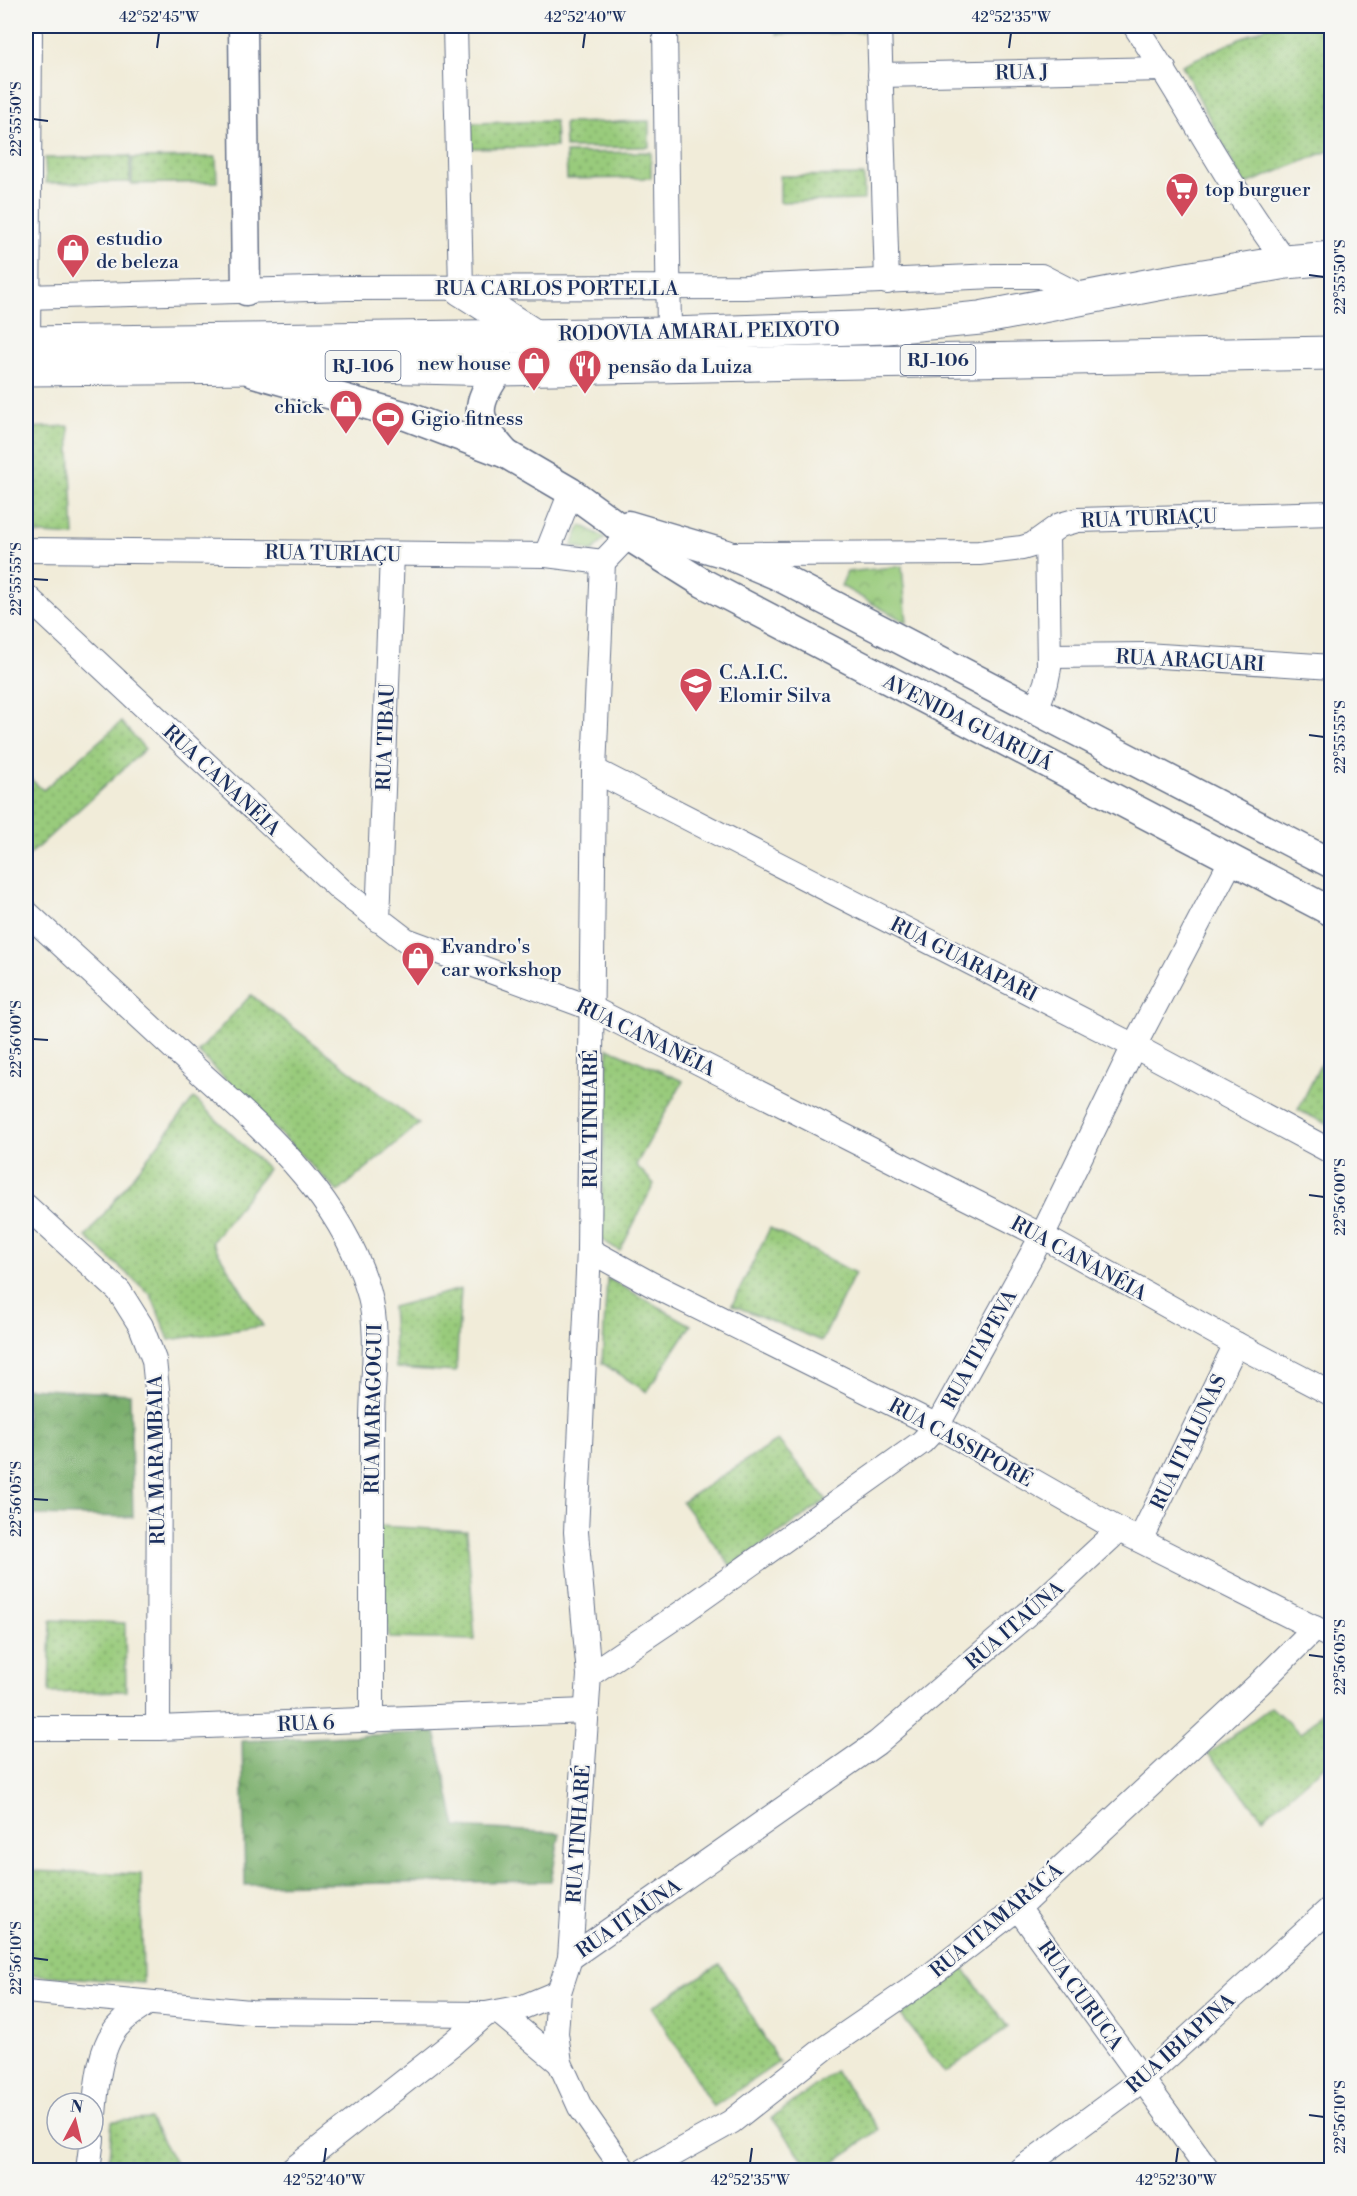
<svg xmlns="http://www.w3.org/2000/svg" width="1357" height="2196" font-family="'Libre Bodoni',serif">
	<style>
		.grass { fill: url(#grass-dots); stroke: #5a7d6d; stroke-width: 1.5 }
		.forest { fill: url(#forest-crowns); stroke: #4a6f65; stroke-width: 1.5 }
		.park { fill: url(#park-crowns); stroke: #5a7d6d; stroke-width: 1.5 }
		.lines { fill: none; stroke-linecap: round; stroke-linejoin: round }
		.minor-casing { stroke: #667189; stroke-width: 26 }
		.tertiary-casing { stroke: #667189; stroke-width: 31 }
		.trunk-casing { stroke: #667189; stroke-width: 35 }
		.minor { stroke: #fff; stroke-width: 24 }
		.tertiary { stroke: #fff; stroke-width: 28 }
		.trunk { stroke: #fff; stroke-width: 33 }
		.ticks { fill: none; stroke: #1b2f5e; stroke-width: 2 }
		.labels { text-anchor: middle; stroke-width: 4.5; stroke-linejoin: round; paint-order: stroke }
		.shield { fill: #f6f6f2; stroke: #5d6b8a; stroke-width: 1.5 }
		.shield-label { font-size: 18px; font-weight: bold; fill: #1b2f5e }
		.street-label { font-size: 20px; fill: #1b2f5e; stroke: #f6f6f2 }
		.poi-label { font-size: 20px; fill: #1b2f5e; stroke: #f6f6f2; text-anchor: start }
		.neatline { fill: none; stroke: #1b2f5e; stroke-width: 2 }
		.ticks-label { font-size: 15px; text-anchor: middle; fill: #1b2f5e }
	</style>
	<defs>
		<pattern id="grass-dots" width="8" height="8" patternUnits="userSpaceOnUse" patternTransform="scale(1.5)"><rect width="8" height="8" fill="#99cb7c"/><path d="M2 2h.1M6 6h.1" fill="none" stroke="#7ca569" stroke-width="1.8" stroke-linecap="round"/></pattern>
		<pattern id="forest-crowns" width="20" height="18" patternUnits="userSpaceOnUse" patternTransform="scale(1.5)"><rect width="20" height="18" fill="#7aaf6c"/><path d="M2 6a3 3 0 1 1 6 0M12 15a3 3 0 1 1 6 0" fill="none" stroke="#638f5c"/></pattern>
		<pattern id="park-crowns" width="20" height="18" patternUnits="userSpaceOnUse" patternTransform="scale(1.5)"><rect width="20" height="18" fill="#99cb7c"/><path d="M2 6a3 3 0 1 1 6 0M12 15a3 3 0 1 1 6 0" fill="none" stroke="#7ca569"/></pattern>
	</defs>
	<rect width="100%" height="100%" fill="#f6f6f2"/>
	<filter id="ink" filterUnits="userSpaceOnUse"><feTurbulence type="fractalNoise" baseFrequency=".0167" numOctaves="2"/><feDisplacementMap in="SourceGraphic" scale="12" xChannelSelector="R" yChannelSelector="G"/><feConvolveMatrix kernelMatrix="1 2 1 2 8 2 1 2 1" color-interpolation-filters="sRGB"/></filter>
	<filter id="wash" filterUnits="userSpaceOnUse"><feTurbulence type="fractalNoise" baseFrequency=".008" numOctaves="4" result="noise"/><feDisplacementMap in="SourceGraphic" scale="24" xChannelSelector="R" yChannelSelector="G"/><feGaussianBlur stdDeviation="1.35" result="paint"/><feColorMatrix in="noise" values="0 0 0 0 0 0 0 0 0 0 0 0 0 0 0 0 0 1.4 0 .05"/><feComposite in="paint" operator="in"/></filter>
	<g filter="url(#wash)">
		<rect width="100%" height="100%" fill="#f1ecd9"/>
		<g class="grass">
			<polygon points="777,26 862,26 862,32 777,34"/>
			<polygon points="1268,26 1331,26 1331,150 1244,185 1182,65"/>
			<polygon points="555,121 556,147 471,148 471,123"/>
			<polygon points="649,121 649,147 565,148 564,123"/>
			<polygon points="651,152 651,178 567,179 566,153"/>
			<polygon points="130,156 130,182 46,183 45,158"/>
			<polygon points="216,157 217,182 132,184 132,158"/>
			<polygon points="864,175 864,200 780,202 780,176"/>
			<polygon points="69,426 74,536 26,533 26,428"/>
			<polygon points="121,722 145,749 26,858 26,775 43,790"/>
			<polygon points="251,995 419,1124 338,1192 198,1052"/>
			<polygon points="1331,1043 1332,1126 1331,1126 1298,1110"/>
			<polygon points="608,1048 683,1081 636,1165 654,1184 620,1251 600,1239"/>
			<polygon points="194,1098 268,1169 212,1242 263,1326 169,1340 151,1295 86,1237"/>
			<polygon points="770,1228 855,1273 822,1341 732,1305"/>
			<polygon points="607,1278 691,1325 647,1392 602,1363"/>
			<polygon points="461,1289 456,1372 396,1368 392,1307"/>
			<polygon points="778,1440 827,1500 731,1566 682,1502"/>
			<polygon points="378,1526 467,1531 475,1640 389,1638"/>
			<polygon points="51,1620 125,1623 126,1691 49,1693"/>
			<polygon points="1331,1703 1331,1760 1263,1818 1208,1754 1271,1707 1301,1734"/>
			<polygon points="26,1871 141,1874 143,1983 26,1974"/>
			<polygon points="720,1964 779,2062 713,2107 652,2007"/>
			<polygon points="963,1968 1008,2027 945,2073 901,2015"/>
			<polygon points="835,2071 879,2129 824,2170 811,2170 772,2118"/>
			<polygon points="150,2119 179,2170 108,2170 112,2121"/>
		</g>
		<g class="forest">
			<polygon points="26,1388 130,1394 133,1517 26,1515"/>
			<polygon points="435,1732 456,1827 560,1833 551,1881 245,1885 242,1741"/>
		</g>
		<g class="park">
			<polygon points="581,525 605,538 592,552 572,546"/>
			<polygon points="902,566 907,623 841,586 847,572"/>
		</g>
	</g>
	<g filter="url(#ink)">
		<g class="lines">
			<g class="minor-casing">
				<g id="minor">
					<polyline points="455,26 461,289"/>
					<polyline points="665,26 669,334"/>
					<polyline points="879,26 887,282"/>
					<path d="M1135,26C1187,103 1229,188 1286,262"/>
					<polyline points="880,75 1164,69"/>
					<polyline points="26,297 347,288 745,287 995,276 1041,276 1084,298"/>
					<polyline points="28,343 30,26"/>
					<polyline points="26,550 546,555 603,562 628,536"/>
					<polyline points="730,554 979,553 1022,548 1032,545 1060,525 1078,520 1332,513"/>
					<polyline points="546,555 571,492"/>
					<polyline points="26,596 341,890 406,940 591,1008 1042,1236 1236,1344 1332,1394"/>
					<polyline points="1049,656 1145,655 1332,667"/>
					<polyline points="1036,710 1046,683 1049,668 1047,535"/>
					<polyline points="594,770 1134,1046 1332,1152"/>
					<path d="M26,912C78,960 131,1008 183,1057C257,1125 341,1192 369,1293C380,1334 372,1378 372,1421C372,1521 372,1621 372,1721"/>
					<polyline points="378,920 392,554"/>
					<polyline points="26,1206 119,1291 141,1326 154,1360 159,1409 158,1728"/>
					<polyline points="589,1250 651,1284 937,1426 1119,1530 1332,1637"/>
					<polyline points="1140,1540 1236,1344"/>
					<polyline points="589,1675 576,1532 589,1250 594,770 603,562"/>
					<polyline points="26,1728 158,1728 586,1711"/>
					<polyline points="1018,1908 1208,2170"/>
					<polyline points="570,1958 877,1743 1039,1604 1119,1530"/>
					<polyline points="26,1991 250,2012 486,2014 523,2007 559,1992 570,1958 589,1675 683,1612 922,1442 937,1426 1042,1236 1134,1046 1232,859"/>
					<polyline points="559,1992 556,2033 560,2063 580,2107 624,2170"/>
					<polyline points="500,2013 560,2063"/>
					<path d="M93,2126C96,2096 97,2045 121,2023C128,2015 139,2010 147,2003"/>
					<polyline points="88,2170 92,2139"/>
					<polyline points="292,2170 453,2043 486,2014"/>
					<polyline points="645,2170 731,2122 824,2049 919,1984 1018,1908 1259,1684 1315,1628"/>
					<polyline points="1020,2170 1142,2080 1332,1907"/>
				</g>
			</g>
			<g class="tertiary-casing">
				<g id="tertiary">
					<polyline points="243,26 246,291"/>
					<path d="M500,369C472,408 475,419 506,454"/>
					<polyline points="254,373 406,416 506,454 571,492 611,521 628,536 703,583 1332,912"/>
					<polyline points="628,525 726,554 776,575 1332,864"/>
				</g>
			</g>
			<g class="trunk-casing">
				<g id="trunk">
					<polyline points="461,289 533,335"/>
					<polyline points="26,343 669,334 887,327 980,318 1157,284 1286,262 1332,258"/>
					<polyline points="26,369 373,366 500,369 1332,353"/>
				</g>
			</g>
			<use href="#minor" class="minor"/>
			<use href="#tertiary" class="tertiary"/>
			<use href="#trunk" class="trunk"/>
		</g>
	</g>
	<path class="ticks" d="M157,48L159,33M583,48L585,33M1009,48L1011,33M33,119L48,121M1309,275L1324,277M33,579L48,580M1309,735L1324,737M33,1039L48,1040M1309,1195L1324,1197M33,1499L48,1500M1309,1655L1324,1657M33,1958L48,1960M1309,2115L1324,2117M324,2163L326,2148M750,2163L752,2148M1176,2163L1178,2148"/>
	<defs>
		<g id="supermarket-pin" transform="scale(1.725)"><path d="M0 17L-7.5 6A9.5 9.5 0 1 1 7.5 6Z" fill="#d1495b" stroke="#f6f6f2"/><path d="M-6-5.5h2.5l.6 2H6L4.5 2H-2.5L-4.4-4H-6ZM-1.5 3.2a1.3 1.3 0 1 0 .1 0ZM3 3.2a1.3 1.3 0 1 0 .1 0Z" fill="#fff"/></g>
		<g id="shop-pin" transform="scale(1.725)"><path d="M0 17L-7.5 6A9.5 9.5 0 1 1 7.5 6Z" fill="#d1495b" stroke="#f6f6f2"/><path d="M-5-2.5h2.3a2.7 3.5 0 0 1 5.4 0H5L5.5 6h-11ZM-1.5-2.5h3a1.5 2.3 0 0 0-3 0Z" fill="#fff"/></g>
		<g id="restaurant-pin" transform="scale(1.725)"><path d="M0 17L-7.5 6A9.5 9.5 0 1 1 7.5 6Z" fill="#d1495b" stroke="#f6f6f2"/><path d="M-5-6h1v4h1v-4h1v4h1v-4h1v5L-1.5 .5V6h-2V.5L-5-1ZM5-6V6H3V1.5H1.5Q1.5-4 5-6Z" fill="#fff"/></g>
		<g id="stadium-pin" transform="scale(1.725)"><path d="M0 17L-7.5 6A9.5 9.5 0 1 1 7.5 6Z" fill="#d1495b" stroke="#f6f6f2"/><path d="M0-5a6.5 5 0 1 0 0 10a6.5 5 0 1 0 0-10ZM-3.5-1.8h7v3.6h-7Z" fill="#fff"/></g>
		<g id="school-pin" transform="scale(1.725)"><path d="M0 17L-7.5 6A9.5 9.5 0 1 1 7.5 6Z" fill="#d1495b" stroke="#f6f6f2"/><path d="M0-5L7-2L0 1L-7-2ZM-4 1L0 2.5L4 1V4Q0 6-4 4Z" fill="#fff"/></g>
	</defs>
	<g fill-rule="evenodd">
		<use href="#supermarket-pin" x="1182" y="189"/>
		<use href="#shop-pin" x="73" y="250"/>
		<use href="#shop-pin" x="534" y="363"/>
		<use href="#restaurant-pin" x="585" y="366"/>
		<use href="#shop-pin" x="346" y="406"/>
		<use href="#stadium-pin" x="388" y="418"/>
		<use href="#school-pin" x="696" y="684"/>
		<use href="#shop-pin" x="418" y="958"/>
	</g>
	<g class="labels">
		<g class="shield">
			<rect x="900.5" y="345" width="75" height="30" rx="4.5"/>
			<rect x="325.5" y="351" width="75" height="30" rx="4.5"/>
		</g>
		<g class="shield-label">
			<text x="938" y="366">RJ-106</text>
			<text x="363" y="372">RJ-106</text>
		</g>
		<g class="street-label">
			<text transform="translate(1022 72) rotate(-1)" y="7">RUA J</text>
			<text x="557" y="295">RUA CARLOS PORTELLA</text>
			<text transform="translate(699 331) rotate(-1)" y="7">RODOVIA AMARAL PEIXOTO</text>
			<text transform="translate(1149 518) rotate(-2)" y="7">RUA TURIAÇU</text>
			<text transform="translate(333 553) rotate(1)" y="7">RUA TURIAÇU</text>
			<text transform="translate(1190 660) rotate(3)" y="7">RUA ARAGUARI</text>
			<text transform="translate(968 722) rotate(27)" y="7">AVENIDA GUARUJÁ</text>
			<text transform="translate(385 737) rotate(-88)" y="7">RUA TIBAU</text>
			<text transform="translate(222 780) rotate(43)" y="7">RUA CANANÉIA</text>
			<text transform="translate(964 959) rotate(27)" y="7">RUA GUARAPARI</text>
			<text transform="translate(646 1037) rotate(26)" y="7">RUA CANANÉIA</text>
			<text transform="translate(590 1119) rotate(-90)" y="7">RUA TINHARÉ</text>
			<text transform="translate(1079 1258) rotate(29)" y="7">RUA CANANÉIA</text>
			<text transform="translate(979 1349) rotate(-61)" y="7">RUA ITAPEVA</text>
			<text transform="translate(373 1409) rotate(-89)" y="7">RUA MARAGOGUI</text>
			<text transform="translate(961 1442) rotate(29)" y="7">RUA CASSIPORÉ</text>
			<text transform="translate(1188 1442) rotate(-64)" y="7">RUA ITALUNAS</text>
			<text transform="translate(156 1460) rotate(-91)" y="7">RUA MARAMBAIA</text>
			<text transform="translate(1014 1625) rotate(-41)" y="7">RUA ITAÚNA</text>
			<text transform="translate(306 1723) rotate(-2)" y="7">RUA 6</text>
			<text transform="translate(578 1834) rotate(-86)" y="7">RUA TINHARÉ</text>
			<text transform="translate(628 1918) rotate(-35)" y="7">RUA ITAÚNA</text>
			<text transform="translate(996 1920) rotate(-40)" y="7">RUA ITAMARACÁ</text>
			<text transform="translate(1081 1995) rotate(54)" y="7">RUA CURUCA</text>
			<text transform="translate(1180 2043) rotate(-42)" y="7">RUA IBIAPINA</text>
		</g>
		<g class="poi-label">
			<text x="1205" y="196">top burguer</text>
			<text x="96" y="245">estudio<tspan x="96" dy="23">de beleza</tspan></text>
			<text x="511" y="370" text-anchor="end">new house</text>
			<text x="608" y="373">pensão da Luiza</text>
			<text x="323" y="413" text-anchor="end">chick</text>
			<text x="411" y="425">Gigio fitness</text>
			<text x="719" y="679">C.A.I.C.<tspan x="719" dy="23">Elomir Silva</tspan></text>
			<text x="441" y="953">Evandro's<tspan x="441" dy="23">car workshop</tspan></text>
		</g>
	</g>
	<rect width="1357" height="2196" fill="none" stroke="#f6f6f2" stroke-width="66"/>
	<g transform="translate(75 2121) rotate(7)"><circle r="28" fill="#f6f6f2" stroke="#9ea6b7" stroke-width="1.5"/>
	<path d="M0-4.5L10 22L0 15L-10 22Z" fill="#d1495b"/>
	<text y="-9" font-size="16" font-weight="bold" text-anchor="middle" fill="#1b2f5e">N</text>
	</g>
	<rect x="33" y="33" width="1291" height="2130" class="neatline"/>
	<g class="ticks-label">
		<text x="159" y="22">42°52'45"W</text>
		<text x="585" y="22">42°52'40"W</text>
		<text x="1011" y="22">42°52'35"W</text>
		<text transform="translate(16 119) rotate(-90)" y="5">22°55'50"S</text>
		<text transform="translate(1340 277) rotate(-90)" y="5">22°55'50"S</text>
		<text transform="translate(16 579) rotate(-90)" y="5">22°55'55"S</text>
		<text transform="translate(1340 737) rotate(-90)" y="5">22°55'55"S</text>
		<text transform="translate(16 1039) rotate(-90)" y="5">22°56'00"S</text>
		<text transform="translate(1340 1197) rotate(-90)" y="5">22°56'00"S</text>
		<text transform="translate(16 1499) rotate(-90)" y="5">22°56'05"S</text>
		<text transform="translate(1340 1657) rotate(-90)" y="5">22°56'05"S</text>
		<text transform="translate(16 1958) rotate(-90)" y="5">22°56'10"S</text>
		<text transform="translate(1340 2117) rotate(-90)" y="5">22°56'10"S</text>
		<text x="324" y="2185">42°52'40"W</text>
		<text x="750" y="2185">42°52'35"W</text>
		<text x="1176" y="2185">42°52'30"W</text>
	</g>
</svg>
